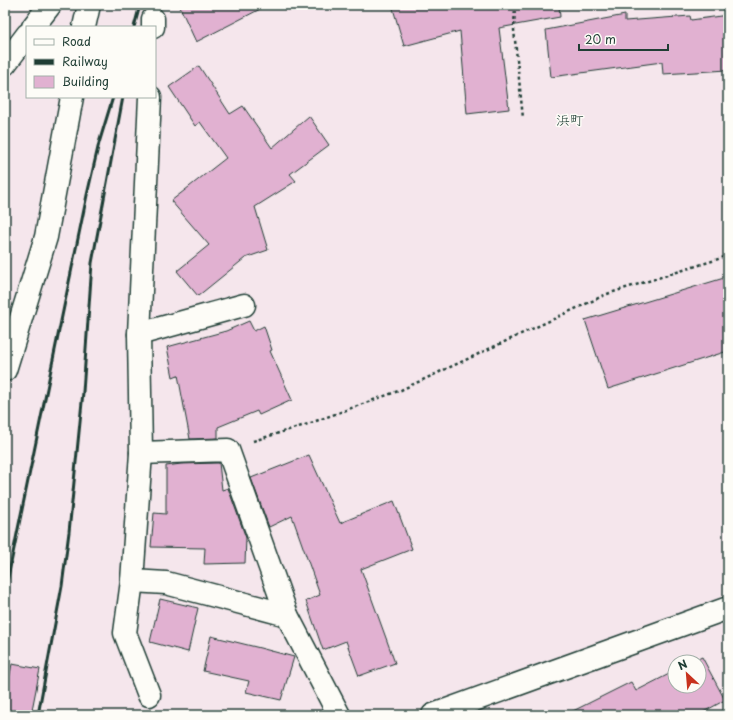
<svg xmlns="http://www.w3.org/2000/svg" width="733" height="720" font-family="'Playpen Sans','Klee One',sans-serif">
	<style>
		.building { fill: #e1b1d1; stroke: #1f3d34 }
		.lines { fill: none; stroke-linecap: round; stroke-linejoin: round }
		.minor-casing { stroke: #1f3d34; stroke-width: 25 }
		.path { stroke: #1f3d34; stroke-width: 2.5; stroke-dasharray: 3 3; stroke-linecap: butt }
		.minor { stroke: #fdfcf7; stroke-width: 22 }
		.rail { stroke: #1f3d34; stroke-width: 3 }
		.labels { text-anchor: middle; stroke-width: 3; stroke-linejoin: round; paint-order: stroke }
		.quarter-label { font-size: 14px; fill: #1f3d34; stroke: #fdfcf7 }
	</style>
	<rect width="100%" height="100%" fill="#f5e6ec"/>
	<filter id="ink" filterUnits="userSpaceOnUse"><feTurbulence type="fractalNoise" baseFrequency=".025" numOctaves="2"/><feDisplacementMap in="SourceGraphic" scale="8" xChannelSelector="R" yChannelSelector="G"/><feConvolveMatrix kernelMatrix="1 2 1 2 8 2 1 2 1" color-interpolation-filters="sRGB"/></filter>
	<g filter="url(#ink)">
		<g class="building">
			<polygon points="179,5 268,5 196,42"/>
			<polygon points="392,5 559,5 560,17 499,28 509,109 467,114 460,31 404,46"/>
			<polygon points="625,15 625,21 690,16 691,20 728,15 728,70 663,74 662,62 551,77 546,30"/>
			<polygon points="199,66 230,114 243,106 272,148 309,116 329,145 290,174 296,181 255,207 268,250 245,258 198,296 177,271 209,245 171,201 226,158 200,122 195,126 169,87"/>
			<polygon points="724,278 728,293 728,351 608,389 585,320"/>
			<polygon points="249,321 254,331 264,326 272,350 270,351 292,400 259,415 257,411 218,427 218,438 190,439 178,375 173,377 167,347 226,331"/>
			<polygon points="309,455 340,523 394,501 412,549 361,569 395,663 359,676 346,641 323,650 306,601 320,595 292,516 269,527 251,478"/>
			<polygon points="219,463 222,490 228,488 246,538 245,563 204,564 205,548 151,547 154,513 166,514 166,466 181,464"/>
			<polygon points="160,599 198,608 188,652 150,642"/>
			<polygon points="211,636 260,648 294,657 281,700 246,692 249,681 203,671"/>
			<polygon points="702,657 725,700 698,715 565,715 631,682 636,691 675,671 675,686 699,686 699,662 692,662"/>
			<polygon points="12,664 40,669 31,715 5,715 5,699"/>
		</g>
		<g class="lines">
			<g class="minor-casing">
				<g id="minor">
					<polyline points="33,27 50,5"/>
					<polyline points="84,27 89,5"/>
					<polyline points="153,27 153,19"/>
					<polyline points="5,64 27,35"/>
					<polyline points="139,334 150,97"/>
					<polyline points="5,370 46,237 72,97"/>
					<polyline points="141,453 228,450 287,615 339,715"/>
					<polyline points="132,581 166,583 287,615"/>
					<polyline points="149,695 125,633 132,581 141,453 139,334 244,305"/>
					<polyline points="433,715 728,608"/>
				</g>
			</g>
			<g class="path">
				<polyline points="515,5 514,30 523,118"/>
				<polyline points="253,441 305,425 401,390 607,294 728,256"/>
			</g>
			<use href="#minor" class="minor"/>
			<g class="rail">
				<polyline points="134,27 140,5"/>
				<polyline points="5,592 87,195 99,143 113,97"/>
				<polyline points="38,715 62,586 69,532 83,392 92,263 123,97"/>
			</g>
		</g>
	</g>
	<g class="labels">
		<g class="quarter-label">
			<text x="570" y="125">浜町</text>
		</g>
	</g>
	<rect width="733" height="720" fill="none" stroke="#fdfcf7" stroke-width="20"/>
	<rect x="10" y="10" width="713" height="700" fill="none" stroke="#1f3d34" stroke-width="1.5" filter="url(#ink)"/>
	<rect x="26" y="26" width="130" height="72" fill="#fdfcf7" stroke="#a4b0a9"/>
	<rect x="34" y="39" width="20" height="6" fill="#fdfcf7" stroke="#a4b0a9"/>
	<text x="62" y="46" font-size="12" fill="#1f3d34">Road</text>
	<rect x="34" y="59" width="20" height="6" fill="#1f3d34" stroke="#a4b0a9"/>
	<text x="62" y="66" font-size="12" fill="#1f3d34">Railway</text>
	<rect x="34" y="76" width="20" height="12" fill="#e1b1d1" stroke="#a4b0a9"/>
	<text x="62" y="86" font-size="12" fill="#1f3d34">Building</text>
	<g transform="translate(687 674) rotate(334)"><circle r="19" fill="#fdfcf7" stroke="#a4b0a9"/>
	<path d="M0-3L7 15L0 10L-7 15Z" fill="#c8321e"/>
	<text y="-6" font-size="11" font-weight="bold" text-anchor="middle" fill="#1f3d34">N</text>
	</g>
	<path d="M579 44v6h89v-6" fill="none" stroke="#1f3d34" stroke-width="2"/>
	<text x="585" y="44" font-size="12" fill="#1f3d34" stroke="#fdfcf7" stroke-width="3" paint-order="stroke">20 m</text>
</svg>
